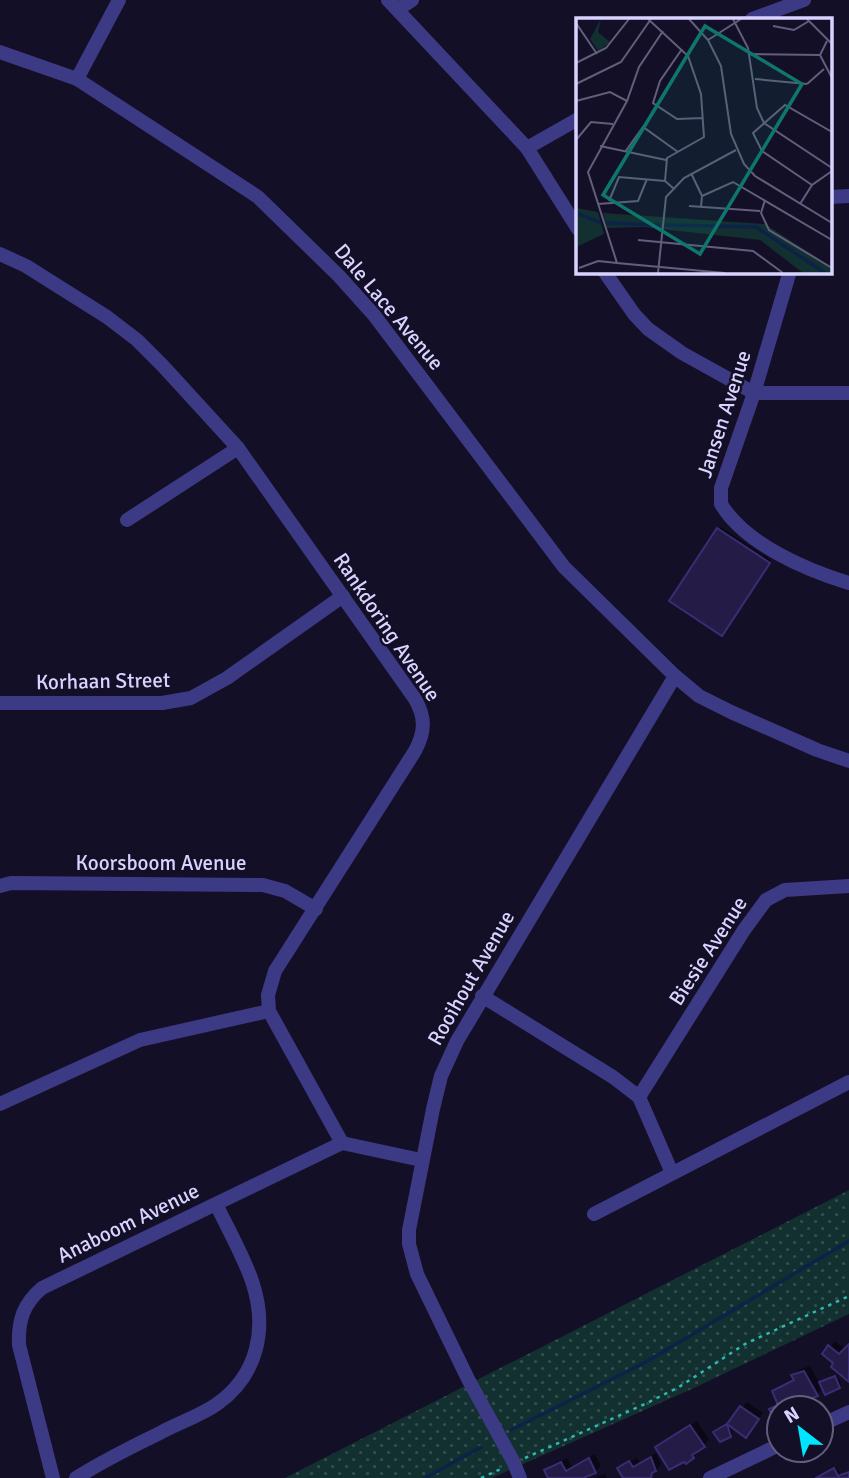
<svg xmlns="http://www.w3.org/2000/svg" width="849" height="1478" font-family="Signika,sans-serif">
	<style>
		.park { fill: url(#park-dots) }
		.shadow { fill: #0007 }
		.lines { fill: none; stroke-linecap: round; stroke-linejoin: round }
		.stream { stroke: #0c2248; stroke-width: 3.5 }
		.building { fill: #241b47; stroke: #3b2d73; stroke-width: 2 }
		.path { stroke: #2fb8b0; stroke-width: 2.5; stroke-dasharray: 3.5 5; stroke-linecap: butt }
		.minor { stroke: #3d3a85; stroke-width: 14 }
		.labels { text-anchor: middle; stroke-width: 5; stroke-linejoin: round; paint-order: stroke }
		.street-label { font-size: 21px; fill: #d9d4ff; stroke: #130f26 }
		.inset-river { fill: none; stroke: #0c2248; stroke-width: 3.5 }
		.inset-road { fill: none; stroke: #625e7d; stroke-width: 2 }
		.view { fill: #0f766e; fill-opacity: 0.15; stroke: #0f766e; stroke-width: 3.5 }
		.inset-edge { fill: none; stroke: #d9d4ff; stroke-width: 3.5 }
	</style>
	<defs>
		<pattern id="park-dots" width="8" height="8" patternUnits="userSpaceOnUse" patternTransform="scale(1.75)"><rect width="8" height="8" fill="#12302f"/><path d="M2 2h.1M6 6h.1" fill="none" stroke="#344d4e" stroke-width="1.8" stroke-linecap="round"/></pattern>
	</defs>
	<rect width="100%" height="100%" fill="#130f26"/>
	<polygon class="park" points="849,1190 849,1314 694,1388 492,1478 285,1478"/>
	<g class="shadow">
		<polygon points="721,527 771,560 724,631 719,529"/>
		<polygon points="835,1341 846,1350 849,1347 849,1379 836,1363 824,1354"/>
		<polygon points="810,1366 820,1384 837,1375 841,1384 839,1387 823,1388 817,1394 803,1394 794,1399 798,1408 779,1408 779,1420 771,1409 779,1403 774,1392 795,1378 793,1376 799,1370"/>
		<polygon points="747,1402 763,1413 746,1435 729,1424 732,1433 730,1436 717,1430 730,1423"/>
		<polygon points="697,1421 709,1440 697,1450 699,1451 693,1457 657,1447"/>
		<polygon points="656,1453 661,1464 652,1476 647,1478 625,1478 623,1467 636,1458 640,1462"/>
		<polygon points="595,1454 601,1466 595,1472 587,1475 589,1478 550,1478 546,1470 551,1465 567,1458 572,1467"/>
		<polygon points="836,1467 841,1475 849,1472 849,1478 818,1478"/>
		<polygon points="605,1474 607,1478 594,1478"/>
	</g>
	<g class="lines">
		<g class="stream">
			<polyline points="511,1430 646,1362 849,1241"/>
			<polyline points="425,1478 481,1447"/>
		</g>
	</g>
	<g class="building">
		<polygon points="717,528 770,563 722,636 669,601"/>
		<polygon points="849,1344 849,1382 831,1367 833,1363 822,1354 828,1345 839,1354"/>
		<polygon points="804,1371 818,1396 804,1401 802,1396 789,1405 790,1408 779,1408 779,1422 776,1424 769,1409 778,1405 772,1391 794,1380 791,1375"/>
		<polygon points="835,1376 840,1388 825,1395 819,1382"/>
		<polygon points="740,1406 759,1419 746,1438 727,1424"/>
		<polygon points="727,1424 731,1437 720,1442 713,1432"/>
		<polygon points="690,1425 705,1447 692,1455 694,1458 686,1464 684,1462 669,1470 655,1447"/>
		<polygon points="651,1457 656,1471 652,1473 651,1478 623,1478 617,1468 629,1461 633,1467"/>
		<polygon points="589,1458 596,1473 583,1478 548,1478 544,1470 561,1462 566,1471"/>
		<polygon points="834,1468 838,1476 849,1472 849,1478 816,1478"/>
	</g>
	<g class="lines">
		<g class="path">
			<polyline points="525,1458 645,1404 679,1387 745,1344 849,1296"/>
			<polyline points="481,1478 503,1468"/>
		</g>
		<g class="minor">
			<polyline points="388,0 527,148 578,229"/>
			<polyline points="398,9 412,0"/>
			<polyline points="752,19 804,0"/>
			<polyline points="0,52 77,79 258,197 339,276 374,315 564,567 675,676 699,696 731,712 817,750 849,761"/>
			<polyline points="77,79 119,0"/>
			<polyline points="527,148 578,119"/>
			<polyline points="830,197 849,196"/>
			<path d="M0,254L26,266L107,317L137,340L163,366L238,448L415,699C426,718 425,732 415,751L275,971L268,995L269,1011L342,1143"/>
			<polyline points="604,271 634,314 648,329 682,353 754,393 849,393"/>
			<path d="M790,271L754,393L721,488V504C745,544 806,570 849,583"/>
			<polyline points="127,520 238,448"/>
			<polyline points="0,703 162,703 191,698 227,678 343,596"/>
			<polyline points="0,886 11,883 263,885 285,891 316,909"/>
			<polyline points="482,996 613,1077 639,1097 672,1173"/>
			<polyline points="639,1097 744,930 766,900 785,890 849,886"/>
			<polyline points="0,1104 140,1040 269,1011"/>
			<polyline points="594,1214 849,1082"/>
			<polyline points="821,1425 849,1412"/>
			<path d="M53,1478L19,1345C18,1321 23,1304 42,1288L342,1143L421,1160"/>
			<path d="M76,1478C103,1461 131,1447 160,1433C178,1423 200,1416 217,1404C258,1375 268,1328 252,1281C243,1255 228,1229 216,1204"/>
			<polyline points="520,1478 514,1463 468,1379 417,1274 409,1244 409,1230 433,1109 441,1076 457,1041 675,676"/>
			<polyline points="710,1478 779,1445"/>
		</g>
	</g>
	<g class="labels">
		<g class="street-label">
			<text transform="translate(389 307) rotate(50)" y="7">Dale Lace Avenue</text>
			<text transform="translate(724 414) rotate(-72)" y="7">Jansen Avenue</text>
			<text transform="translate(387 627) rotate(56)" y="7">Rankdoring Avenue</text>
			<text transform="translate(103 681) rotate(-1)" y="7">Korhaan Street</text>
			<text x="161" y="870">Koorsboom Avenue</text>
			<text transform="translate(708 951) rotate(-57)" y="7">Biesie Avenue</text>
			<text transform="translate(471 978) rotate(-60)" y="7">Rooihout Avenue</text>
			<text transform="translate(128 1223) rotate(-26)" y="7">Anaboom Avenue</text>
		</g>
	</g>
	<g transform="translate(576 18)">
		<rect width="256" height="256" fill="#130f26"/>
		<path d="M25,1L22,14L34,24L22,33L14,21ZM0,190L22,194L28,216L0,229ZM27,195L189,206L255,249V255H227L184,222L67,209L31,210Z" fill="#12302f"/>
		<path class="inset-river" d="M0,195L25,205M31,205L84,207M89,207L180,209L249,255"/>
		<path class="inset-road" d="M72,1L112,38L125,76L128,119L91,140L89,163M113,1L132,22L145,48L155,116L168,146L179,158L256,205M157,1L172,30L181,90L188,105L256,150M231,1L256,26M0,5L21,36M197,8L218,12L233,3M87,13L63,49L51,83L12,154L41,245L149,255M132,22L165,1M251,23L244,37L256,60M106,31L84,63L77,85L101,101L127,100M174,36L244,37M0,45L30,30L53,1M179,61L231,66M0,66L45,44L75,1M231,66L248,51M0,83L34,74L51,83M0,122L15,104L37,106M24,128L90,142M49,134L67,109L102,134M115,155L126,178L125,189M236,167L186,133L177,115L209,87L256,114M126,178L157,164L256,222M189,182L185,195L193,212L256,250M33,183L43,159L89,163L97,170M22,186L62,183L71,161M224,186L236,167L256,153M113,188L184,193M62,222L177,233L207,255M3,250L22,243L41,245M82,255L90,179L108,160L160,132"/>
		<path class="view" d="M129,8L226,66L124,236L27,177Z"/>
		<rect width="256" height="256" class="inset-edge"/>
	</g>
	<g transform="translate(800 1429) rotate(329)"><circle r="33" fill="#130f26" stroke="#625e7d" stroke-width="2"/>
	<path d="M0-5L12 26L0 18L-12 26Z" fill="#00e5ff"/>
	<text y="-10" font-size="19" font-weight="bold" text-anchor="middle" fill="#d9d4ff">N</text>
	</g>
</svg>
